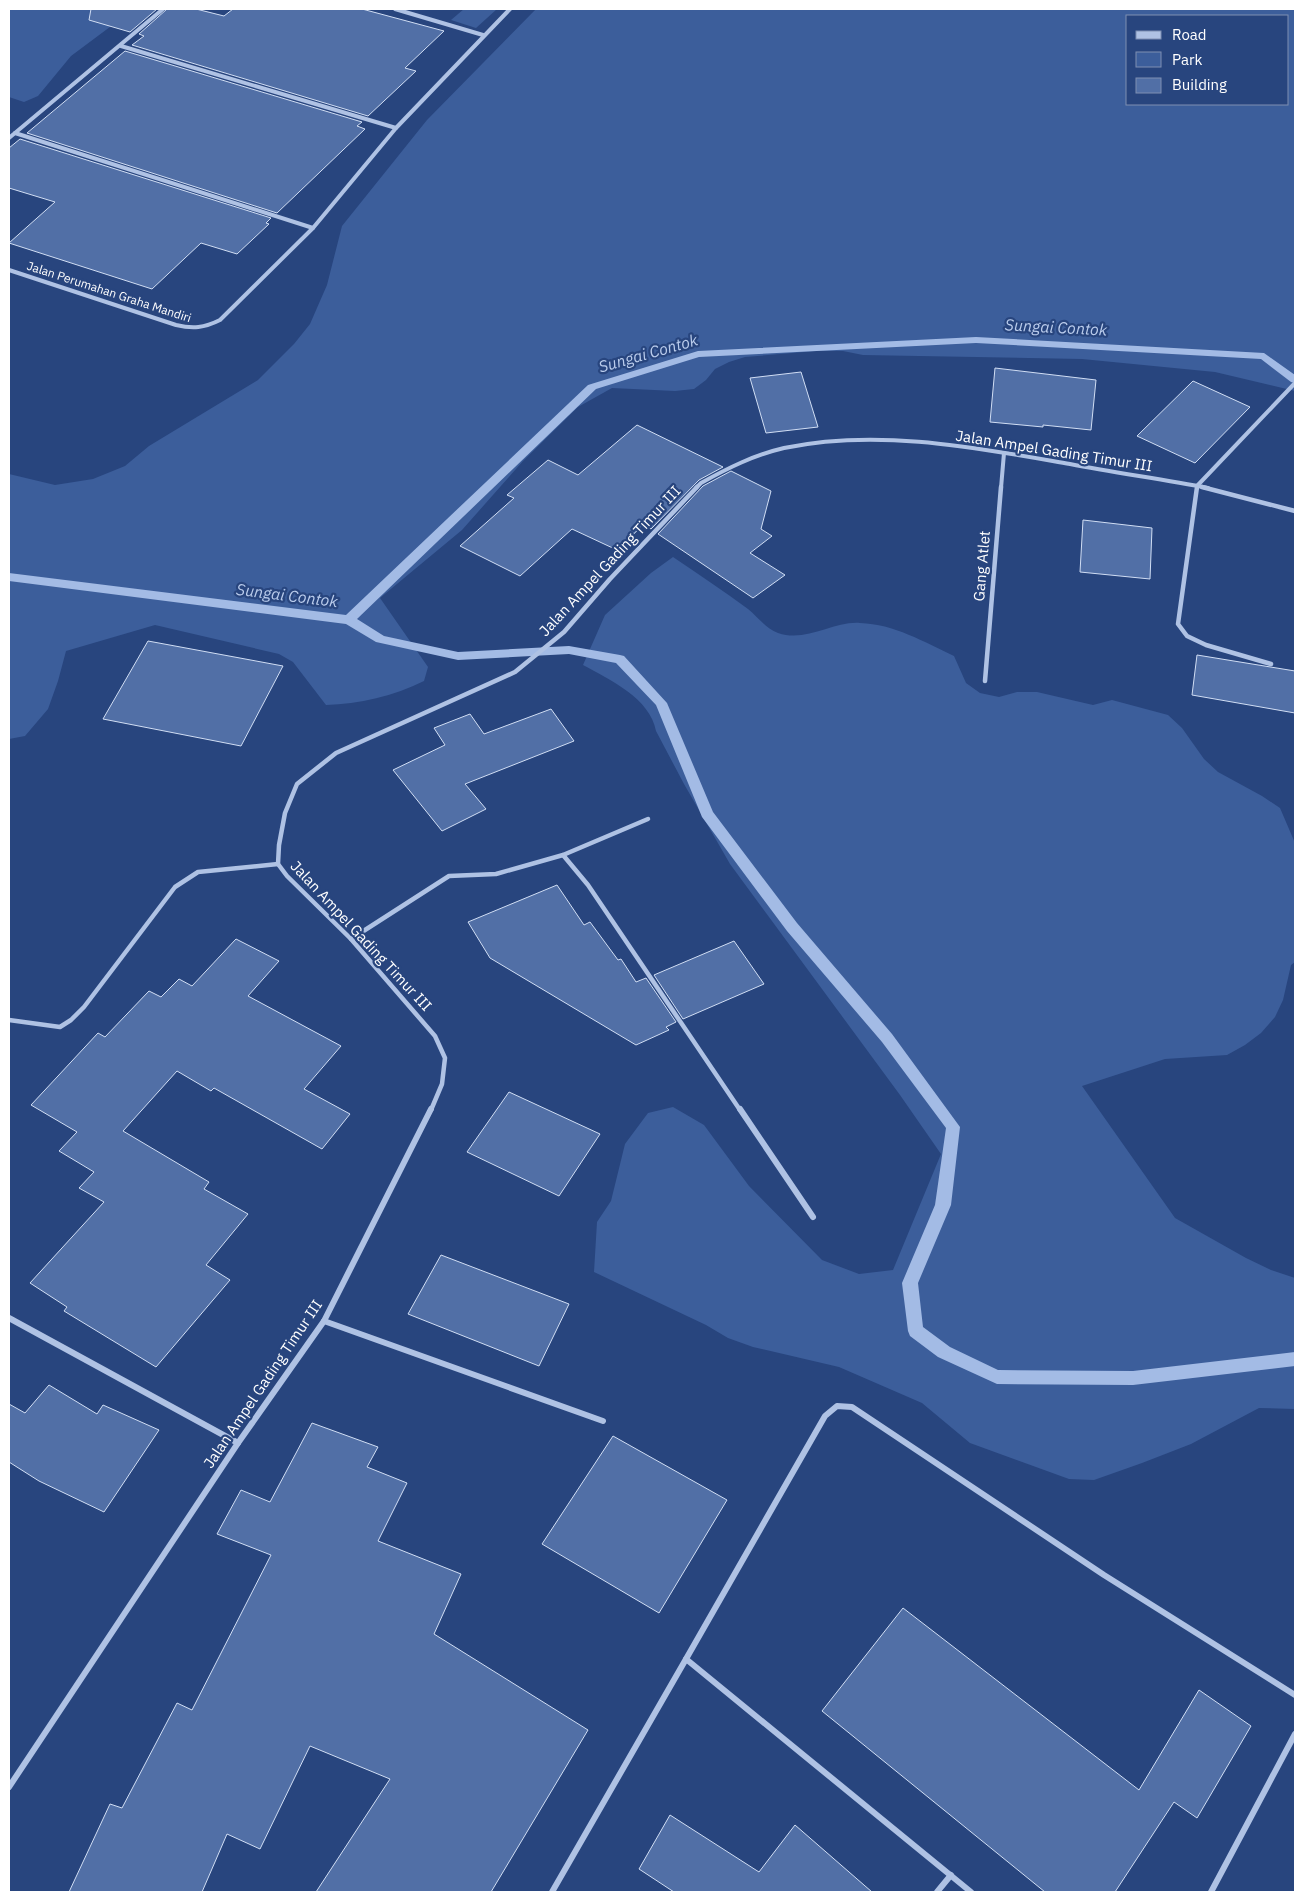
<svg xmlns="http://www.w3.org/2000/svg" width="1304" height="1901" font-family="'IBM Plex Sans',sans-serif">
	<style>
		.green { fill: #3c5e9b; fill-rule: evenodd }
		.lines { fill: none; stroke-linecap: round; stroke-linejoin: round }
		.stream { fill: #a3bbe5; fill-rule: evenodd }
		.building { fill: #516fa6; stroke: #d1def4 }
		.street-far2 { stroke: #afc2e4; stroke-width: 4 }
		.street-far1 { stroke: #afc2e4; stroke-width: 4.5 }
		.street { stroke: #afc2e4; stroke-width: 6 }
		.labels { text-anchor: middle; stroke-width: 4.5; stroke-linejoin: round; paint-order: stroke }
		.far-street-label { font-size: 12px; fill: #fff; stroke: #28457e }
		.street-label { font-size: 15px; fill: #fff; stroke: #28457e }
		.water-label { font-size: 16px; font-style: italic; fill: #baccec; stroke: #28457e }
	</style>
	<rect width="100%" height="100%" fill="#28457e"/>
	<g class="green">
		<polygon points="9,9 134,9 71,56 38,96 24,102 9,97"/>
		<polygon points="464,9 497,9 476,28 451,20"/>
		<path d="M536,9H1295V391L1215,372L1082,359L863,355L843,351H816L745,357L729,362L715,369L706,380L694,389L675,391L612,388L578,407L523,461L462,530L380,598L428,667L424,681C394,696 359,704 326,705L293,662L279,654L155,625L66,651L58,681L48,709L25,736L9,739V474L55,485L93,479L125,466L149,446L258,380L294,344L310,324L327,285L342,226L427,120ZM1128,16H1288V104H1128Z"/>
		<path d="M673,557C698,574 724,591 748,609C758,617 766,629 778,633C806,643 833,621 860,623C894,624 924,642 954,656L966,683L980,693L999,697L1017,692H1037L1093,705L1112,700L1168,715L1182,728L1204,759L1218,772L1262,796L1280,808L1295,843V962L1291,965L1283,1000L1275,1017L1261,1033L1245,1045L1227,1055L1165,1059L1082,1086L1175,1218L1246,1258L1271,1270L1295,1278V1409L1259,1408L1191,1444L1142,1463L1094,1480L1069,1479L970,1443L922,1403L839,1367L753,1347L728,1338L706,1325L594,1272L597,1222L611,1201L625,1144L648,1113L673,1107L704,1125L749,1186L822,1260L859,1274L893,1270L941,1154L900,1095L730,864L684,784L656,731C650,698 610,680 583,665L605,615L651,573Z"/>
	</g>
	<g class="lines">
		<polygon class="stream" points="976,337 1264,353 1295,375 1295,383 1291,382 1261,359 976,343 699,357 596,389 357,619 384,636 458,652 569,646 620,655 624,656 667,703 713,812 797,923 892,1034 960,1127 951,1205 918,1283 923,1327 950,1347 998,1370 1133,1371 1295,1352 1295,1366 1133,1385 997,1384 938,1357 910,1336 908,1331 902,1283 935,1205 946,1128 882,1042 787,931 702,817 656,705 616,663 569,654 458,660 376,642 346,624 9,581 9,573 346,615 588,385 698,351"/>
	</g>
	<g class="building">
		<polygon points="91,9 157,9 130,32 89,20"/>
		<polygon points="167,9 196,9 224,16 233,9 362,9 444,31 405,68 416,71 368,116 132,45 144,36 139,34"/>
		<polygon points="125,51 362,122 357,126 365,129 277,213 27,133"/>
		<polygon points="20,139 271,218 266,223 269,224 237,254 201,243 152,289 9,243 55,202 9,188 9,148"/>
		<polygon points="995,368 1096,380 1091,430 1043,425 1043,427 990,422"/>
		<polygon points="801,372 818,427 766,433 750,378"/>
		<polygon points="1193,381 1250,407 1195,463 1137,436"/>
		<polygon points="637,425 723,467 699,480 651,529 644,524 617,550 572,529 520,576 460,546 514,498 507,495 548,460 578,475"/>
		<polygon points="731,471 771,491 761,529 772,536 750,553 785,575 753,598 658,534 703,486"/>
		<polygon points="1083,520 1152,528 1150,579 1080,572"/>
		<polygon points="148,641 283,666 241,746 103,719"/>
		<polygon points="1197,655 1295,671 1295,713 1192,695"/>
		<polygon points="551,709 574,741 465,784 486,809 442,831 393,770 445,745 434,728 470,714 484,734"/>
		<polygon points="557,885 584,925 590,922 618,960 621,959 636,982 646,978 676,1022 666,1027 669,1030 636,1045 490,958 468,922"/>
		<polygon points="236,939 279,961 248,996 341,1046 304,1089 350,1114 322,1149 214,1088 211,1091 177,1071 123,1131 209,1182 204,1189 248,1214 206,1265 230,1280 156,1367 64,1311 67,1307 30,1283 104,1202 79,1188 94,1172 59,1151 77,1132 31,1105 98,1033 105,1037 149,991 161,997 179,979 192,986"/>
		<polygon points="734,941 764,984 683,1019 654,975"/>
		<polygon points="509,1092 600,1134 559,1196 467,1152"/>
		<polygon points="441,1255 569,1304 539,1366 408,1314"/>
		<polygon points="49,1385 97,1414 103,1405 159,1430 104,1512 39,1481 9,1462 9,1404 25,1413"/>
		<polygon points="312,1423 378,1447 367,1467 407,1483 378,1541 461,1574 434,1634 588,1730 491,1892 316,1892 390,1779 310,1746 260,1849 227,1834 202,1892 69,1892 110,1804 122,1808 177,1703 192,1710 271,1555 217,1534 241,1490 270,1502"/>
		<polygon points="613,1436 727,1500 659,1613 542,1544"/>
		<polygon points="903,1608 1139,1790 1199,1690 1251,1726 1197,1818 1174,1802 1115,1892 1045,1892 822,1711"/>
		<polygon points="670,1815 759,1872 795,1825 872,1892 674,1892 639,1869"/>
	</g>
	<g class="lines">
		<g class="street-far2">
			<polyline points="395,9 483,35"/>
			<polyline points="121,46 396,128"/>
			<polyline points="15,133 313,228"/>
			<polyline points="9,138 163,9"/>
			<path d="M9,270L176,325C193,329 204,328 220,320L313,228L396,128L510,9"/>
			<polyline points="1197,486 1295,383"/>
			<path d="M696,488L701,483C728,468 754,455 784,448C878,428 978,448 1070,464C1116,473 1162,479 1208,488"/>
			<polyline points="1001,488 1004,453"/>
			<polyline points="1197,488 1197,486"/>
		</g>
		<g class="street-far1">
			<polyline points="1197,487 1178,624 1187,636 1206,645 1271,664"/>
			<polyline points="1202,487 1295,511"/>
			<polyline points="985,681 1001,487"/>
			<polyline points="563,855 648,819"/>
			<polyline points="351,939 449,876 496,874 563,855 588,885 740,1110"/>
			<polyline points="9,1020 60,1027 71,1020 84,1007 175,887 198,872 278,864"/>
			<polyline points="431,1110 442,1084 445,1058 435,1036 351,939 287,876 278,864 279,845 285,813 297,784 336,753 515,672 564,632 610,579 697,487"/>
		</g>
		<g class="street">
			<polyline points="740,1109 813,1217"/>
			<polyline points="9,1318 238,1443"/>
			<polyline points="324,1321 603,1421"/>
			<polyline points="686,1659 825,1416 837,1406 852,1407 1104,1575 1295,1695"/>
			<polyline points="9,1787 238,1443 324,1321 431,1109"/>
			<polyline points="552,1892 686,1659 971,1892"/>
			<polyline points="937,1892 951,1875"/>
			<polyline points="1211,1892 1295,1734"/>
		</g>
	</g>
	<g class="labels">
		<g class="far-street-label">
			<text transform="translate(109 292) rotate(18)" y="4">Jalan Perumahan Graha Mandiri</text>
		</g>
		<g class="street-label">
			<text transform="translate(1054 451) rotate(9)" y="5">Jalan Ampel Gading Timur III</text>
			<text transform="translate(610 561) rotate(-47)" y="5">Jalan Ampel Gading Timur III</text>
			<text transform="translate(982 566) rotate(-85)" y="5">Gang Atlet</text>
			<text transform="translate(361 936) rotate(47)" y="5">Jalan Ampel Gading Timur III</text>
			<text transform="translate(263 1384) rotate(-56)" y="5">Jalan Ampel Gading Timur III</text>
		</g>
		<g class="water-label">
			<text transform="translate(1056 327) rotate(3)" y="6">Sungai Contok</text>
			<text transform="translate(648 353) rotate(-16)" y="6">Sungai Contok</text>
			<text transform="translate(287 595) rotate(7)" y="6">Sungai Contok</text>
		</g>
	</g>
	<rect width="1304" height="1901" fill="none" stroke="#ffffff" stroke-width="20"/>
	<rect x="1126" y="15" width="162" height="90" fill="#28457e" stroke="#7e8fb2"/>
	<rect x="1136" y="31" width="25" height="8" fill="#afc2e4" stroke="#7e8fb2"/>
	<text x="1172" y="40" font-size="15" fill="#ffffff">Road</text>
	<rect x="1136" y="52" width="25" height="15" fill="#3c5e9b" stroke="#7e8fb2"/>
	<text x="1172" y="65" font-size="15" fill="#ffffff">Park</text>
	<rect x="1136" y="78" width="25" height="15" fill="#516fa6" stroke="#7e8fb2"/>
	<text x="1172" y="90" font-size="15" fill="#ffffff">Building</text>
</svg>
